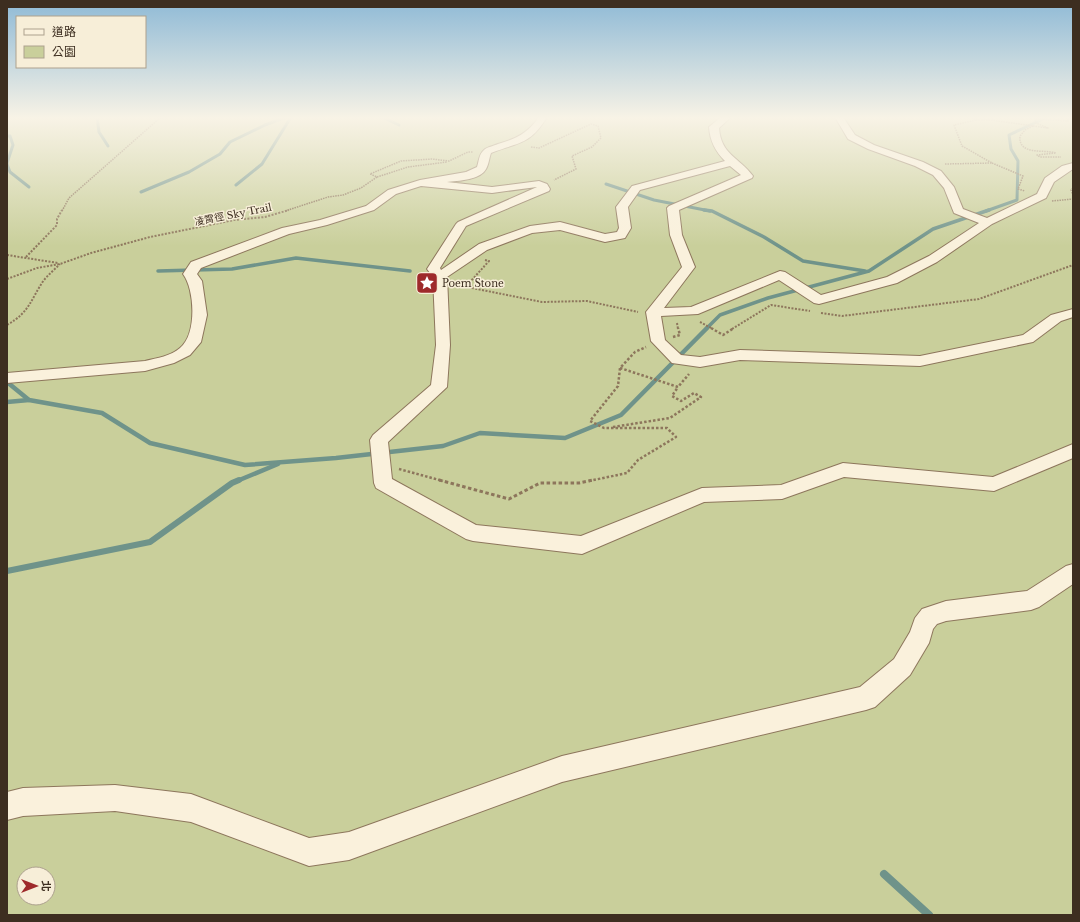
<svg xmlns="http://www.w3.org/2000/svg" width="1080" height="922" font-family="'Libre Baskerville','Noto Sans TC',serif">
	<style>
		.green { fill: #c9cf9b; fill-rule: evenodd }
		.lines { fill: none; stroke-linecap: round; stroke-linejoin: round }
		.stream-far4 { stroke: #6f938a; stroke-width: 3 }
		.stream-far3 { stroke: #6f938a; stroke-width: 3.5 }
		.stream-far2 { stroke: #6f938a; stroke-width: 4.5 }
		.stream-far1 { stroke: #6f938a; stroke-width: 6 }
		.stream { stroke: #6f938a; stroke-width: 8 }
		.minor-casing { stroke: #8d765c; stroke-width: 2 }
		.path-far3 { stroke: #8d765c; stroke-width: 1.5; stroke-dasharray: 1.5 1; stroke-linecap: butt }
		.path-far2 { stroke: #8d765c; stroke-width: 2; stroke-dasharray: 2 1.5; stroke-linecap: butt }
		.path-far1 { stroke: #8d765c; stroke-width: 2.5; stroke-dasharray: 2.5 2; stroke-linecap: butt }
		.path { stroke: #8d765c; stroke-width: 3; stroke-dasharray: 3.5 2.5; stroke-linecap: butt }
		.minor { fill: #faf1dc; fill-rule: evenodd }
		.labels { text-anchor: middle; stroke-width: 3; stroke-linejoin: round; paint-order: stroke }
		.far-street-label { font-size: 10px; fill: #3d2e20; stroke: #f7eed8 }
		.far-poi-label { font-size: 10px; fill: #3d2e20; stroke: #f7eed8; text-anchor: start }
	</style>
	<rect width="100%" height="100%" fill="#f0e4c8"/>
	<path class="green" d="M7,117H1073V915H7ZM24,874H48V898H24Z"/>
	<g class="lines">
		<g class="stream-far4">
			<polyline points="97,117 99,132 108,146"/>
			<polyline points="382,117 399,125"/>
			<polyline points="7,136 10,136 13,145 7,163"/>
			<polyline points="7,164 10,172 29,187"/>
			<polyline points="606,184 654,200 710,211"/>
			<polyline points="236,185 262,164 291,117"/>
			<polyline points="141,192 189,172 220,154 230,142 265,125 286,117"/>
			<polyline points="986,211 1017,200 1018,161 1011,149 1009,135 1047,117"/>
		</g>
		<g class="stream-far3">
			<polyline points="704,210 712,211 764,237 803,261 865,271"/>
			<polyline points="158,271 232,269 296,258 410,271"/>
			<polyline points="706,329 720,315 768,298 869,271 933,229 989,210"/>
		</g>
		<g class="stream-far2">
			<polyline points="7,382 29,400 102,413 150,443 245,465 336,458 443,446 480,433 565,438 621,415 707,328"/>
			<polyline points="7,402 29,400"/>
			<polyline points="237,481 278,464"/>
		</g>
		<polyline class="stream-far1" points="7,571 150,542 232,483 239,480"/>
		<polyline class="stream" points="884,874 929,915"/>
		<g class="minor-casing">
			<g id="minor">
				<path d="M539,117H547C530,145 519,142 491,153C489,158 489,164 486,169C480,180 458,181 447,182L492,187L539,181L547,184L550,189L549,191L466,226L440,268L441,270L479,244L530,226L560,222L605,234L617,232L619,228L616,207L632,186L725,161C715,151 710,141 709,127L721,117H731L719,128C721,155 739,157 753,176L752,178L679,210L682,235L695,267L664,308L691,307L780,271L785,272L821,295L887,277L929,256L979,223L954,213L944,188L933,175L915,166L868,149L848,139L835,117H843L855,135L874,145L923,162L941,171L954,187L963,209L987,218L1037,194L1045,178L1062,166L1073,163V169L1054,182L1046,198L992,224L937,262L897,283L819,304L814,303L779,280L698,314L661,316L665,340L681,355L700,357L740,350L920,356L1023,335L1051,315L1073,309V317L1061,321L1033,342L920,366L740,360L700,367L672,363L651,341L646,312L682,267L670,235L667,208L669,206L741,175L730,166L640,190L628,207L631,228L625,238L605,242L560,230L532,233L487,250L447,277L450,345L447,387L388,442L392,479L476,525L581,536L702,488L781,485L843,463L993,477L1073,444V458L994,491L844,477L782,499L704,502L582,554L473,541L466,539L376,488L374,483L370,440L373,435L431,385L436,345L433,277L427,269L456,224L458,222L537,187L492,193L421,186L396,194L374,210L327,225L289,234L201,268L197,274L202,281L207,315L201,342L190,355L174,363L145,371L7,383V373L145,361C157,358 171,356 180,348C197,334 195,290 183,274L191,262L282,228L320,220L366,206L388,190L420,180L466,172L477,167C479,161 479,154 484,150C487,147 494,146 498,144C516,139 528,133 539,117Z"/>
				<polygon points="1073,564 1073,584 1039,607 1031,610 946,621 937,624 933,629 929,643 910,675 875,707 866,710 562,782 349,860 309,866 191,822 115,811 23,816 7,820 7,792 23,788 115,785 191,794 309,838 349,832 562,756 860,687 894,659 910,632 915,618 922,609 946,601 1027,591 1066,566"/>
			</g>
		</g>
		<g class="path-far3">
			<polyline points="976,120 991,120 1048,128 1036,123 1035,119 1068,121 1067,119 1073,118"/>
			<path d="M1033,126L1025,130L1020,136C1018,156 1045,149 1056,153L1037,155L1040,157H1061"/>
			<polyline points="531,147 539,148 591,124 598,126 601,138 592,147 572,156 576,169 554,180"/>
			<polyline points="992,163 1023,176 1018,189 1025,191"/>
			<polyline points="945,164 992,163 962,146 954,125 976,120 972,117"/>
			<polyline points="377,177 408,167 447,162"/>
			<polyline points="1073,188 1071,190 1073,195"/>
			<polyline points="1052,201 1073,199"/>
			<polyline points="62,211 69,198 161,117"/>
			<polyline points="285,211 328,197 343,195 361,188 377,177 370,174 401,161 432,159 449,161 468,152 473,152"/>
		</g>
		<g class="path-far2">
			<polyline points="7,255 58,263"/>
			<polyline points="26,257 57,225 57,219 62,210"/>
			<polyline points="485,260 489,261 470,282 472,288 542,302 587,301 638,312"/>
			<polyline points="7,279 37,268 60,264 91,253 150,237 234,220 265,217 289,210"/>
			<polyline points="821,313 842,316 979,299 1073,265"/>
			<polyline points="700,322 713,329"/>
			<polyline points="677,323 678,329"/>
			<path d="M7,325C31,311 30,300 44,280C49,274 55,269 60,264"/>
			<polyline points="732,329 771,305 810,311"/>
		</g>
		<g class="path-far1">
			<polyline points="711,328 723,335 734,328"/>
			<polyline points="673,337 680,335 678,328"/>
			<polyline points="620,368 678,387 689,374"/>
			<polyline points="613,427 670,418 701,397 694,393 681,401 672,396 678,387"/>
			<polyline points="399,469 443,481"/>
			<polyline points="589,481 627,473 638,460 676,437 667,428 604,428 590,421 618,386 620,368 635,352 646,347"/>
		</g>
		<polyline class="path" points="439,480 509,499 540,483 579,483 593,480"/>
		<use href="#minor" class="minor"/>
	</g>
	<linearGradient id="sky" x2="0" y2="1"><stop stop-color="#8fbad6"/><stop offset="0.48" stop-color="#f8f3e6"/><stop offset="1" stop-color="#f8f3e6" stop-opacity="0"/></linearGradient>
	<rect width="1080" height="246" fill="url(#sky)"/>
	<defs>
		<g id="sight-square" transform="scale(1.15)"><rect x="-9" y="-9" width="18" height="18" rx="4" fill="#9e2a2b" stroke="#f7eed8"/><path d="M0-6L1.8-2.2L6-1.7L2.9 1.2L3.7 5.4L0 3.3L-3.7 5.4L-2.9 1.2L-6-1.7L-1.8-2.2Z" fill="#fff"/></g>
	</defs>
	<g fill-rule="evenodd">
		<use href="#sight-square" x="427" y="283"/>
	</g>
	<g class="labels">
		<g class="far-street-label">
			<text transform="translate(233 214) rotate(-11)" y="4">凌霄徑 Sky Trail</text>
		</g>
		<g class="far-poi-label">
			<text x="442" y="287">Poem Stone</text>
		</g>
	</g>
	<rect width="1080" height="922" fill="none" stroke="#3d2e20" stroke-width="16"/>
	<rect x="16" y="16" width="130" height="52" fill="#f7eed8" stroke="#ada18e"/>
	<rect x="24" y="29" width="20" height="6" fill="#faf1dc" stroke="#ada18e"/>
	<text x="52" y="36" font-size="12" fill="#3d2e20">道路</text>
	<rect x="24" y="46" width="20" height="12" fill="#c9cf9b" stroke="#ada18e"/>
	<text x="52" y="56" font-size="12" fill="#3d2e20">公園</text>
	<g transform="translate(36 886) rotate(90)"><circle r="19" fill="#f7eed8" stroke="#ada18e"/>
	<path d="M0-3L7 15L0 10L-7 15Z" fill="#9e2a2b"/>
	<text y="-6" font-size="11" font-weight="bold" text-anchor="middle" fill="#3d2e20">北</text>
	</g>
</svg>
